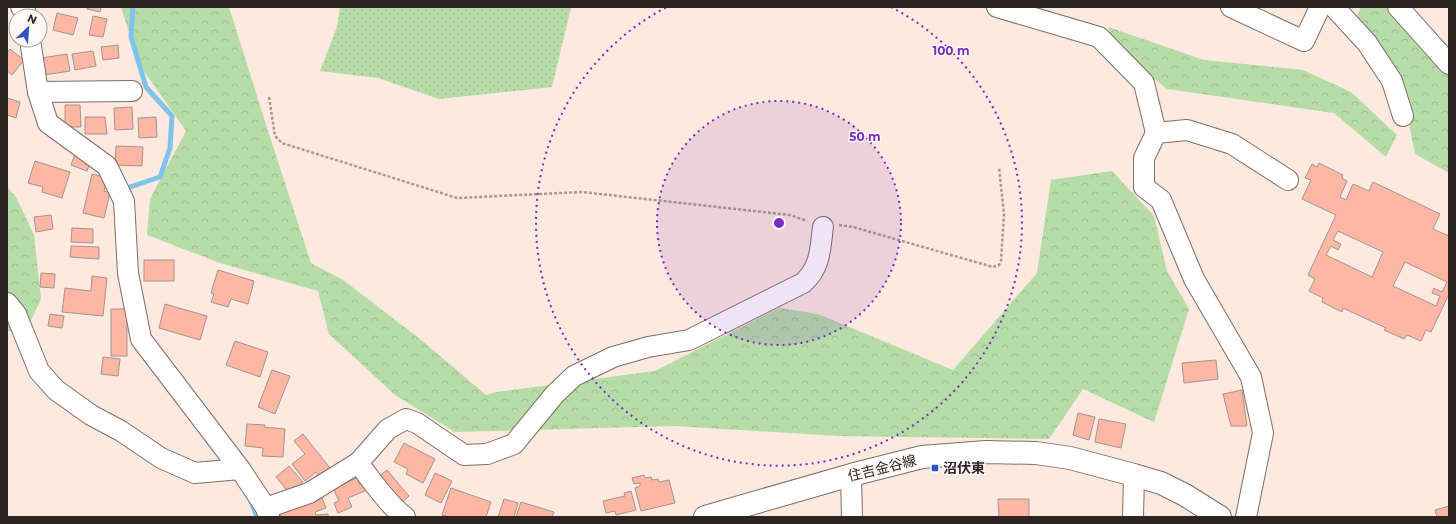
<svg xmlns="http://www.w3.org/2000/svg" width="1456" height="524" font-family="Montserrat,'Noto Sans JP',sans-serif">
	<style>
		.grass { fill: url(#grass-dots) }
		.forest { fill: url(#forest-crowns) }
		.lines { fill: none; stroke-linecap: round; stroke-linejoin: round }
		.stream { stroke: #81c4eb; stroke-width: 5 }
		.building { fill: #feb7a4; stroke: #a6938e; fill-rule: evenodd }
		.minor-casing { stroke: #7f6e66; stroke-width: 22 }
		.major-casing { stroke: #7f6e66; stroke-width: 24 }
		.path { stroke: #a89a93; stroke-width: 2.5; stroke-dasharray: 3 2; stroke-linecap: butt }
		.minor { stroke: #fff; stroke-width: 20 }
		.major { stroke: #fff; stroke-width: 22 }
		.ring { fill: none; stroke: #7b2cbf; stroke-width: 2; stroke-dasharray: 2 4 }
		.poi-dot { fill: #2c54c3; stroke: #fefaf8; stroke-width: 1.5 }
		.labels { text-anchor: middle; stroke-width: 3; stroke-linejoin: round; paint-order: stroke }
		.street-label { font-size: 14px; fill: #2c2522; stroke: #fefaf8 }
		.poi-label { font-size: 14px; font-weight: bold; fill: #2c2522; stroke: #fefaf8; text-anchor: start }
		.centre { fill: #7b2cbf; stroke: #fefaf8; stroke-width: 2 }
		.ring-label { font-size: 12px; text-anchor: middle; font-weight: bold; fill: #7b2cbf; stroke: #fefaf8; stroke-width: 3; stroke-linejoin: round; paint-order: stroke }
	</style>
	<defs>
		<pattern id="grass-dots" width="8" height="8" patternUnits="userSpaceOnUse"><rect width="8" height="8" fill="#b6dca7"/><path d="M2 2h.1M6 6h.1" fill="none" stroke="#9dbd8f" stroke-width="1.8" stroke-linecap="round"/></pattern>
		<pattern id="forest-crowns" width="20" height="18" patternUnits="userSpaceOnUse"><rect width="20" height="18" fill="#b6dca7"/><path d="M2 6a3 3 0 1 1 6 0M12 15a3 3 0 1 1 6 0" fill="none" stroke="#9dbd8f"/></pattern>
	</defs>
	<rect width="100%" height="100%" fill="#fce9df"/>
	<polygon class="grass" points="340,7 571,7 552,87 439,99 378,78 320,71 337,27"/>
	<g class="forest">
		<polygon points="121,7 229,7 268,131 311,263 343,280 420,339 486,395 496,392 655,371 779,308 818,314 953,370 1037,273 1051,180 1112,171 1154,216 1167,271 1189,309 1154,422 1083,389 1049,439 839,436 674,426 455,432 395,395 329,334 318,291 220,263 147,235 150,199 186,131 139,64"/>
		<polygon points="1361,7 1387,7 1403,28 1449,74 1449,173 1415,154 1402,89 1357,16"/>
		<polygon points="1108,27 1204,60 1303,70 1351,92 1397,135 1386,157 1334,113 1167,89 1115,47"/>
		<polygon points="7,187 16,197 34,235 41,299 25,333 7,331"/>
	</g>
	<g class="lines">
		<g class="stream">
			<polyline points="130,187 160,177 170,148 172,116 146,87 131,37 133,7"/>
			<polyline points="251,501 257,517"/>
		</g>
	</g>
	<g class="building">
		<polygon points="87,7 101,7 100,12 87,9"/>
		<polygon points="57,13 78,18 73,35 53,30"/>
		<polygon points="93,16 107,19 103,37 89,35"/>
		<polygon points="118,45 119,58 103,60 101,47"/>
		<polygon points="10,49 24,60 12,75 7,71 7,53"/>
		<polygon points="93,51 96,66 75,70 72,54"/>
		<polygon points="67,54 70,71 44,75 41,58"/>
		<polygon points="7,98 20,102 16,118 7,115"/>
		<polygon points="65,105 80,105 81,127 65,127"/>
		<polygon points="132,107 133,129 115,130 114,108"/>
		<polygon points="85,117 105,117 107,134 85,134"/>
		<polygon points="156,117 157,137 139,138 138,118"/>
		<polygon points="116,146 143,147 142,166 115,165"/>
		<polygon points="75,154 91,160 87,171 71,165"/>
		<polygon points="35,161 70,172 62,198 42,192 43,187 28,183"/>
		<path d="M1319,163L1343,175L1342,178L1347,181L1340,197L1346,200L1353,184L1369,191L1373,182L1440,214L1433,229L1449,236V294L1431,332L1426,330L1421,341L1407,335L1404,339L1384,330L1386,328L1343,308L1342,312L1322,302L1323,298L1309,291L1315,279L1308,275L1336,215L1302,199L1311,180L1305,178L1312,164L1317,167ZM1338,231L1383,252L1372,277L1326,255L1331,246L1338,250L1341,244L1333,240ZM1405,262L1447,282L1442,292L1434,288L1432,293L1440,296L1436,306L1393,286Z"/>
		<polygon points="92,174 108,178 104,191 110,193 104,218 83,213"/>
		<polygon points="51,215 53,229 36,232 34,217"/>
		<polygon points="72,228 93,229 93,243 71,242"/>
		<polygon points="71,246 99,247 99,259 70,257"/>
		<rect x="144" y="260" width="30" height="21"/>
		<polygon points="218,270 254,281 248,304 231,299 228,307 211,302 214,294 211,293"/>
		<polygon points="41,273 55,274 54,288 40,287"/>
		<polygon points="92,276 107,278 103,316 62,312 65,288 91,291"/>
		<polygon points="165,304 207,316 200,340 159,328"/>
		<rect x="111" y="309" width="16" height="47"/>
		<polygon points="50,314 64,316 62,328 48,326"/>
		<polygon points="235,341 268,352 260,377 226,365"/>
		<polygon points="103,357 120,359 118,376 101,374"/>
		<polygon points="1216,360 1218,379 1184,383 1182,363"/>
		<polygon points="272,370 290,376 275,414 258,407"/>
		<polygon points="1242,390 1247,426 1231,426 1223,394"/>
		<polygon points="1078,413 1095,417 1089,440 1073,435"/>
		<polygon points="1099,419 1126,424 1121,448 1095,442"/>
		<polygon points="247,424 265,425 264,427 285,429 283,457 262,456 263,448 245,446"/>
		<polygon points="303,434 330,468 319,476 316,472 305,481 292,464 305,454 294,441"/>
		<polygon points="404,443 435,459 423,483 406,474 408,469 394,462"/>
		<polygon points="289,466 303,482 289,493 276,477"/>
		<polygon points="387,470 409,496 399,505 377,478"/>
		<polygon points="435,473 452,481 441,503 425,495"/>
		<polygon points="644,475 645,478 651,477 652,480 658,479 659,482 669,480 675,503 641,511 635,488 640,486 640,483 634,484 632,478"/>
		<polygon points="357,478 360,485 366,482 370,489 348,498 352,507 338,513 334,503 339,501 333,488"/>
		<polygon points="451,488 491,502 486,517 449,517 442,515"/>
		<polygon points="631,491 636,510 616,515 615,511 606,513 603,501 625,496 624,493"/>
		<polygon points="322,498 326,508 315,512 316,515 328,514 328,517 281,517 280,514"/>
		<polygon points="504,499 518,503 514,517 498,517"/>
		<polygon points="998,499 1029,499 1029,517 999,517"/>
		<polygon points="521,502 554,512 552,517 516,517"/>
		<polygon points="1449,506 1449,517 1437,517 1435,510"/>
	</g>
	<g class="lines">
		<g class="minor-casing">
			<g id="minor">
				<polyline points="21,7 26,13 26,16"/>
				<polyline points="997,7 1099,37 1144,83 1156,133"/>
				<polyline points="1231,7 1304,41 1320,7"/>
				<polyline points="1334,7 1367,43 1392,81 1403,116"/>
				<polyline points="1398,7 1449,64"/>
				<polyline points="30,40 38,92 48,123 107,166 124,201 128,273 141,339 240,469 266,508 269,517"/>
				<polyline points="38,92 132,91"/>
				<polyline points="7,303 16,314 39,371 56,390 91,415 121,431 161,458 195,473 240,469"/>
				<polyline points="851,475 852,517"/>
				<polyline points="266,508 309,493 358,463"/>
				<path d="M405,517C388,505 371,479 358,463L388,429L406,419L417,423L464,455L487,454L514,444L555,394L574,376L613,357L648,347L689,340L803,283C821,267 820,249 823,227"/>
				<polyline points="1133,517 1134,475"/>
				<polyline points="1246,517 1263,433 1251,377 1194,279 1161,200 1144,187 1144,158 1156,133 1187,130 1232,144 1288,180"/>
			</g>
		</g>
		<g class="major-casing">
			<polyline id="major" points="705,517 851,475 922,457 986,452 1036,453 1070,458 1134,475 1161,483 1185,495 1220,517"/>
		</g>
		<g class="path">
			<polyline points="269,97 275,136 282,143 457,198 582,192 790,215 807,221"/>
			<polyline points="839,225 853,227 993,267 999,265 1001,261 1004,214 999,167"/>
		</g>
		<use href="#minor" class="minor"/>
		<use href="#major" class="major"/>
	</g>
	<circle cx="779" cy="223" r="122" fill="#7b2cbf" fill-opacity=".12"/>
	<g class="ring">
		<circle cx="779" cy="223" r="122"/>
		<path d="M891 7A243 243 0 1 1 667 7"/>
	</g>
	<rect class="poi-dot" x="931" y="464" width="8" height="8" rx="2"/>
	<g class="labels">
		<g class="street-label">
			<text transform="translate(882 468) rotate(-14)" y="5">住吉金谷線</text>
		</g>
		<g class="poi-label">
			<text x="943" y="473">沼伏東</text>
		</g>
	</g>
	<circle cx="779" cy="223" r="6" class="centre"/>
	<g class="ring-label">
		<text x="951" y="55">100 m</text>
		<text x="865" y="141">50 m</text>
	</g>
	<rect width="1456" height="524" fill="none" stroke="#2c2522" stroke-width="16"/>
	<g transform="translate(28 28) rotate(25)"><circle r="19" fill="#fefaf8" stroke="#aaa5a2"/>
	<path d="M0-3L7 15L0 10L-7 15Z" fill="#2c54c3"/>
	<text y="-6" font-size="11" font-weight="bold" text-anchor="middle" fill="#2c2522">N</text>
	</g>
</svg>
